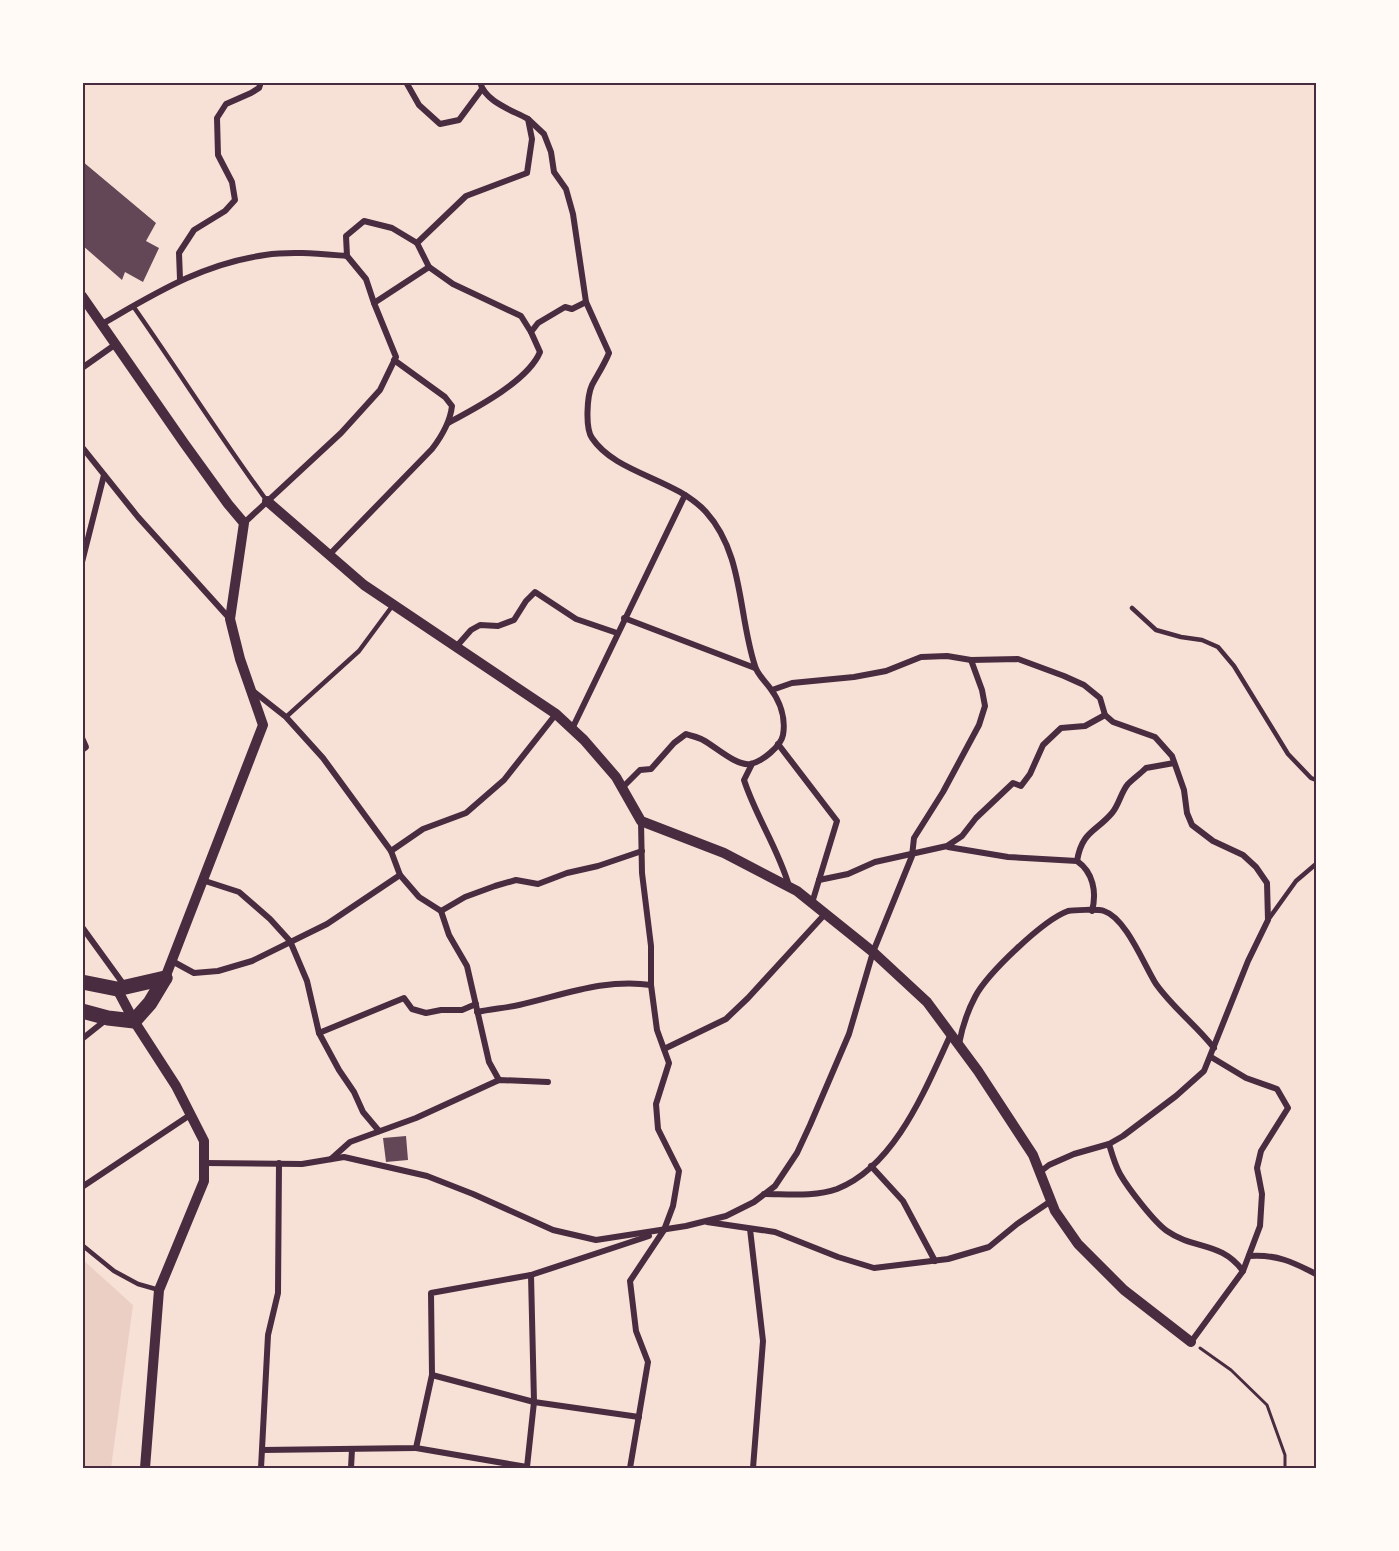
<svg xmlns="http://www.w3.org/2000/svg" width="1399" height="1551" font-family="'Asap Condensed',sans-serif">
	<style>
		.green { fill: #ebcfc5 }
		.building { fill: #644757 }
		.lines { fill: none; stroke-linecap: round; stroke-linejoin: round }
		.path { stroke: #4a2c40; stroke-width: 3 }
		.service { stroke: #4a2c40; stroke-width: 4.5 }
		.minor { stroke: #4a2c40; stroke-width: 6 }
		.tertiary { stroke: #4a2c40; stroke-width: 10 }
		.primary { stroke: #4a2c40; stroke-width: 15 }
		.neatline { fill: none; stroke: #4a2c40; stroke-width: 2 }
	</style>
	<rect width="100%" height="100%" fill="#f7e1d7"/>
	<polygon class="green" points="83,1260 133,1305 111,1468 83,1468"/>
	<g class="building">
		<polygon points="82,161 156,223 146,241 159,248 143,282 125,272 122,280 82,245"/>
		<polygon points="406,1136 408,1160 386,1162 383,1138"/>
	</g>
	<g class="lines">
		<polyline class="path" points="1200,1348 1231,1370 1267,1405 1285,1455 1285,1468"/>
		<g class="service">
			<path d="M133,306C178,370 220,437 267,501"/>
			<polyline points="1132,608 1156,630 1181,637 1202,640 1218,647 1234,666 1288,754 1311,778 1316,780"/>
			<polyline points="286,717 359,651 393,605"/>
			<polyline points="1268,920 1296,881 1316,864"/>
			<polyline points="82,1245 114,1271 138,1284 159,1290"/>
		</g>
		<g class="minor">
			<polyline points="406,82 419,105 440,124 459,120 482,89"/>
			<path d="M528,119L544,134L551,152L554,172L566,189L573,214L586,302L609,353C604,365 598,374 592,385C587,396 585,428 592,438C616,474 675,478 706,512C744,554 738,615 755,666C757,674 765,681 770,688C780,701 786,718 783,735C781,746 762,762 750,764C736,766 716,747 703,740C698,737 691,736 686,734L674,743L651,769L640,770L622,788"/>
			<polyline points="347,256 346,236 364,221 392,228 417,243"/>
			<polyline points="429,267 453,284 521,316 531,332"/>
			<polyline points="180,279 179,253 194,230 225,211 235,200 232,182 218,155 217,118 226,104 251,93 259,88 261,82"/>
			<path d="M102,324C156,293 202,264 265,255C292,251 321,254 347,256L366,279L374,303"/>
			<polyline points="82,368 116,344"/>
			<path d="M448,423C476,408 528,381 540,352L531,332L538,323L565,307L572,309L586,302"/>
			<polyline points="82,447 138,517 230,619"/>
			<path d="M244,523L341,433L380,390L396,357L374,303L429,267L417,243L466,196L527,173L532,139L528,119C512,110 485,102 480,82"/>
			<path d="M329,555L432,449C442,436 450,423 452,406L445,397L394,360"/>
			<polyline points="82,562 104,475"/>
			<polyline points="624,618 755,668"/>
			<polyline points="456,647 471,630 480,625 498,626 514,620 526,601 535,592 576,619 617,633"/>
			<polyline points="772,690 792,683 854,677 886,671 921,657 947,656 971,660 1018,659 1064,676 1084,685 1100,698 1105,715 1113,722 1155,737 1172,756 1184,790 1187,813 1192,825 1213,841 1243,855 1256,867 1267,883 1268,920 1248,961 1204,1071 1176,1096 1123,1136 1109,1144 1074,1154 1049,1165 1040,1172"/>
			<polyline points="572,729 685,495"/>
			<polyline points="82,738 86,747 82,750"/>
			<polyline points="778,744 837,821 812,903"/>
			<path d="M752,764L744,780C756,817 778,848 789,886"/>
			<path d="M948,847L1008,857L1077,861C1093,872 1097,892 1092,911"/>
			<polyline points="391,851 423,829 466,813 504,780 556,714"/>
			<path d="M1077,861C1082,831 1096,832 1112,813C1119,805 1121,792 1128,784C1134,778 1140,774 1146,768L1174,763"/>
			<polyline points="400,875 419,897 441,911 449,935 467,966 489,1062 499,1080"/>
			<polyline points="202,880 239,892 270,919 290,941 307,981 319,1033 339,1070 354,1092 363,1112 379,1131"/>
			<polyline points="819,880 848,874 875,862 947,846 962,836 976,818 1013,783 1021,786 1030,774 1043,745 1061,728 1085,726 1105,715"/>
			<polyline points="441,911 465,897 495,886 516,880 538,884 567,873 598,866 642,851"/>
			<polyline points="82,927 124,985"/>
			<polyline points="172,961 194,973 218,971 252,961 327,924 400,875 391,851 323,758 286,717 253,691"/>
			<path d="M477,1012C491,1009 505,1008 519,1005C563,995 606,978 651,985"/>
			<polyline points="319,1033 404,998 412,1009 426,1013 441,1010 462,1010 476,1004"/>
			<polyline points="82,1039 107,1019"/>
			<path d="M959,1044C962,1028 967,1012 975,997C987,974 1043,920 1068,911C1072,910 1099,909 1104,911C1126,918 1144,965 1156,984C1173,1008 1196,1025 1214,1048"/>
			<polyline points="664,1049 726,1019 748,998 825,914"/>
			<polyline points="1211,1057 1246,1078 1277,1089 1288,1108 1261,1151 1257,1168 1262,1194 1260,1226 1243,1271"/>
			<path d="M1109,1144C1112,1154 1115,1165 1120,1174C1128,1188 1154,1222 1167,1231C1194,1250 1221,1241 1243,1271L1191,1342"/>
			<polyline points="331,1159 350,1142 416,1118 499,1080 548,1082"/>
			<polyline points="204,1163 302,1164 344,1157 427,1176 473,1194 553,1230 596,1240 686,1226 726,1216 754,1202 775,1186 797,1153 810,1125 849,1034 873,952 912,856 914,838 943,792 979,725 985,706 982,690 971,660"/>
			<polyline points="871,1166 903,1201 935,1261"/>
			<polyline points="82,1187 190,1115"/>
			<path d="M764,1194C787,1194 815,1197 837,1189C896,1166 926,1087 951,1034"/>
			<polyline points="707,1222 775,1232 838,1257 874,1268 948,1259 989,1247 1017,1224 1051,1201"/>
			<polyline points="750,1229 763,1341 753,1468"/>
			<path d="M1249,1256C1276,1254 1293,1262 1316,1274"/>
			<polyline points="432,1375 534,1402 639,1417"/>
			<polyline points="416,1448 527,1467 534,1402 531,1275"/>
			<polyline points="262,1450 416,1448 432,1375 431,1293 531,1275 649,1236"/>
			<polyline points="261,1468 268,1335 278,1293 279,1163"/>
			<polyline points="351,1468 352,1449"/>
			<polyline points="630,1468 648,1362 636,1331 630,1281 664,1230 673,1206 679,1171 658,1129 656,1104 669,1063 657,1030 651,985 651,946 642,873 641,821"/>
		</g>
		<g class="tertiary">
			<polyline points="82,296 184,443 228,504 244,523 230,619 240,659 263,725 165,978"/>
			<polyline points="267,501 364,585 556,714 584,740 616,777 641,821 724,853 797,891 873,952 927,1002 978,1071 1033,1155 1055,1211 1078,1244 1124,1290 1191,1342"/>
			<polyline points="117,989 134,1021 176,1086 204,1141 204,1181 159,1290 145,1468"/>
		</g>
		<g class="primary">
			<polyline points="82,982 117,989 165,978"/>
			<polyline points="82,1011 108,1018 134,1021 150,1003 165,978"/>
		</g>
	</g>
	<rect width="1399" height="1551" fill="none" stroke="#fffaf5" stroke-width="168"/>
	<rect x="84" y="84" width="1231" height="1383" class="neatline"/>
</svg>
